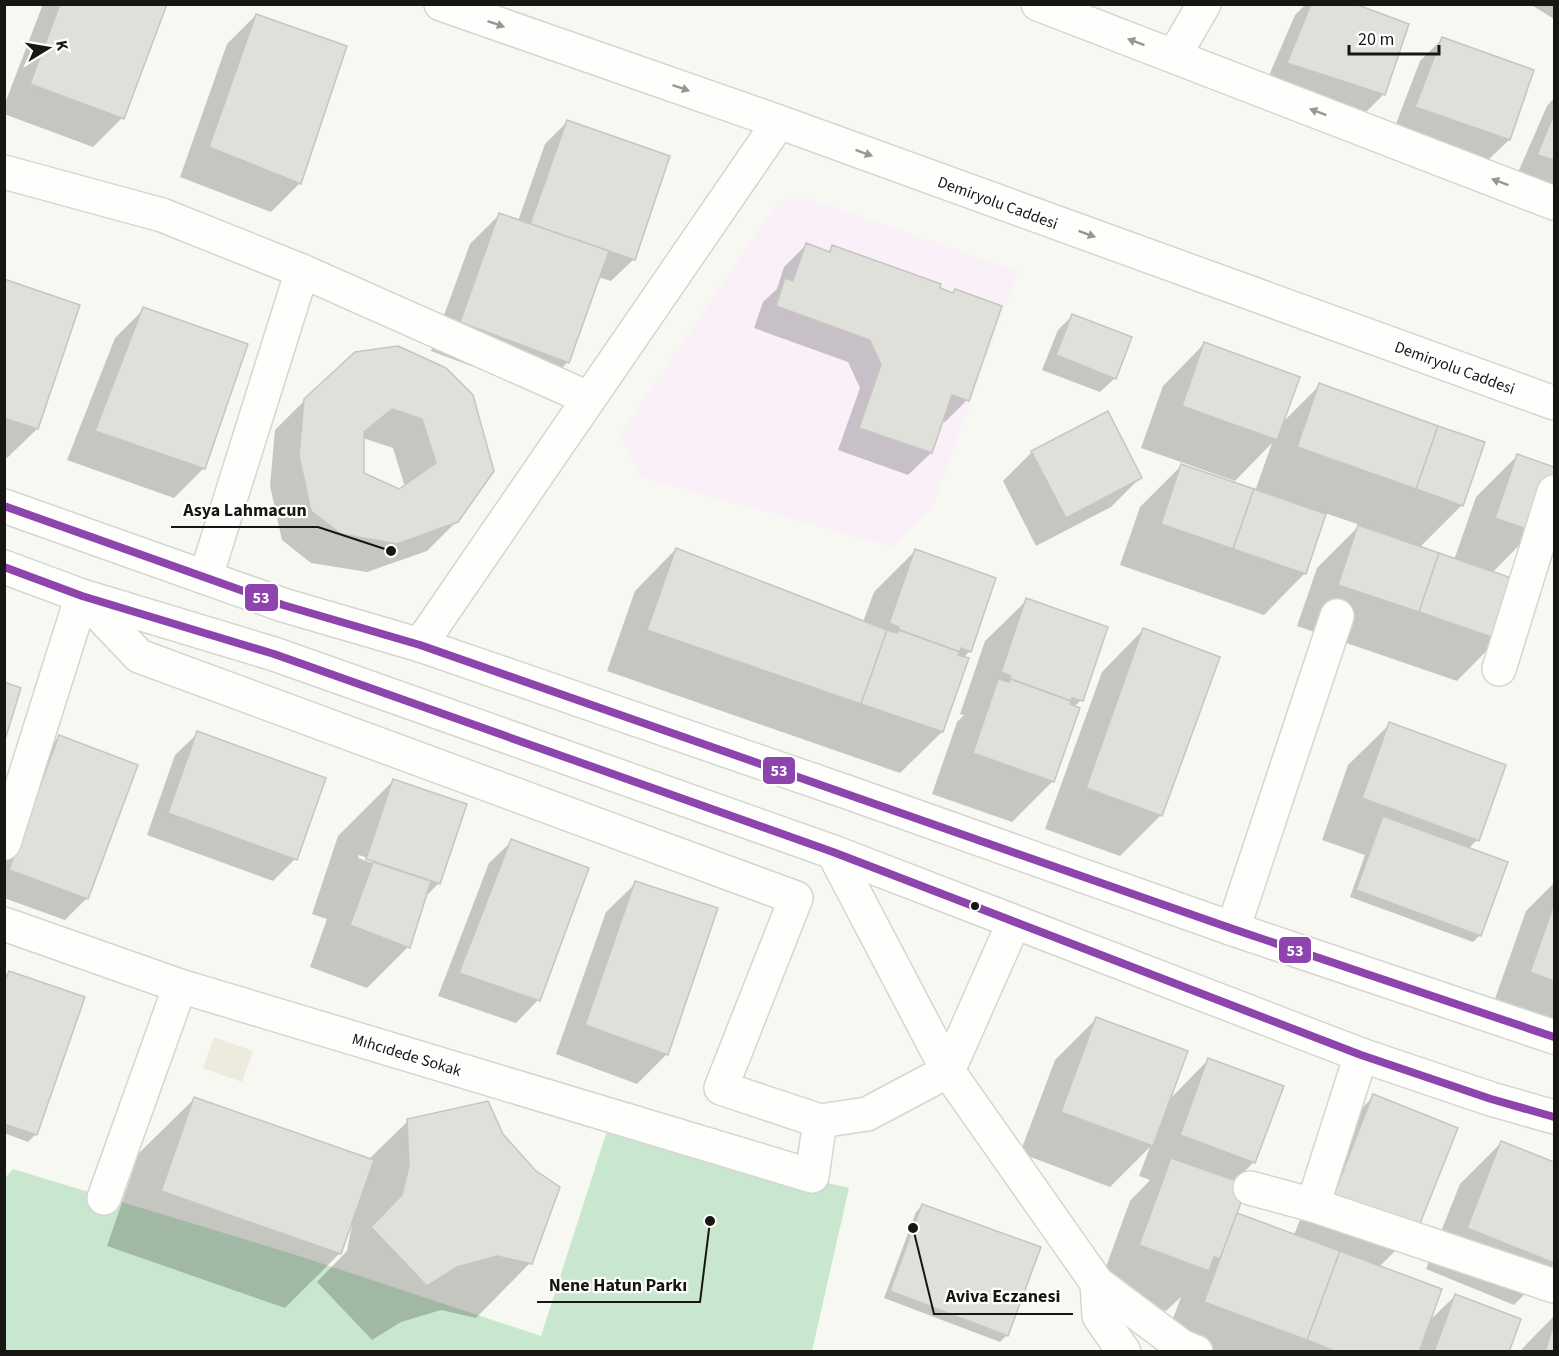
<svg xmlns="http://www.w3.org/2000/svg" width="1559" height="1356" font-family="'Source Sans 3',sans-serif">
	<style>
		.built { fill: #edebde }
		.education { fill: #f9f0f8 }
		.green { fill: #c9e7ce }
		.shadow { fill: #0003; fill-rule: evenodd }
		.building { fill: #e0e0db; stroke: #c6c5c0; stroke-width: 1.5; fill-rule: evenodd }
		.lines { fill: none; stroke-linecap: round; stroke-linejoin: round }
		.minor-casing { stroke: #d5d5d1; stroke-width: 36 }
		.major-casing { stroke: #d5d5d1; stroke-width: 36 }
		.minor { stroke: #fefefd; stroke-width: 33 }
		.major { stroke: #fefefd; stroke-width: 33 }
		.bus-1-casing { stroke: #fff; stroke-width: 12 }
		.bus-1 { stroke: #8e44ad; stroke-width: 8 }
		.oneway { fill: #969693 }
		.bus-dot { fill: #171612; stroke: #fff; stroke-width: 2 }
		.labels { text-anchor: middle; stroke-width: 4.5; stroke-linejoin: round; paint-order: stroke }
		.street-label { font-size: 16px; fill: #171612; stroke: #fff }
		.leader { fill: none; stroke: #171612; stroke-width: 2 }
		.callout-dot { fill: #171612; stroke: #fff; stroke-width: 2 }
		.callout-label { font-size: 18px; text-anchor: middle; font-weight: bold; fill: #171612; stroke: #fff; stroke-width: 4.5; stroke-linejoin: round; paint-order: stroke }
		.line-badge { stroke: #fff; stroke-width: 2 }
		.badge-label { font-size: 16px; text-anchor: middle; font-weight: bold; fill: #fff }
	</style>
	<rect width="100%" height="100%" fill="#f8f8f2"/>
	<polygon class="built" points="214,1037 253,1051 242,1082 203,1068"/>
	<polygon class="education" points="808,199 1019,271 933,505 893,547 643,478 638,474 620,435 779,200"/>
	<polygon class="green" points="607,1131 849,1188 812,1351 5,1352 4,1179 13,1169 296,1255 541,1336"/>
	<g class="shadow">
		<polygon points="43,4 165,4 122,118 93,147 4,114 4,106"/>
		<polygon points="1306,4 1351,4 1407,24 1383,95 1361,117 1265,85 1295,15"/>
		<polygon points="1530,4 1554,4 1554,19"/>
		<polygon points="256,15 300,183 271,212 180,177 227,44"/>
		<polygon points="1442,39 1532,71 1509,140 1486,162 1394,129 1420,61"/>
		<polygon points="1554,98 1554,189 1516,177 1547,106"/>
		<polygon points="567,122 634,259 611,281 598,277 568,362 538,391 431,351 470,244 499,215 518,221 545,144"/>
		<polygon points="806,245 828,252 833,247 952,294 955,291 967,400 945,422 942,421 931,453 908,475 838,450 860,388 848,362 754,328 763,302 777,289 784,267"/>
		<polygon points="4,281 79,306 37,429 7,458 4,457"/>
		<polygon points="144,309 204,468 174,498 67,460 115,338"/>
		<polygon points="1073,315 1115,378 1100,392 1042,370 1058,330"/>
		<polygon points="1204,344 1282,423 1320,385 1462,505 1419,548 1454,560 1476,497 1517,456 1554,469 1533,531 1492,573 1498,639 1457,681 1297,626 1317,568 1360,525 1325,513 1305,573 1264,615 1120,565 1140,507 1181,466 1255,491 1272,443 1235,481 1141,448 1163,386"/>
		<path d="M398,347L457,521L427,551L367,572L311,563L282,540L270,486L275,430L305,400ZM363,438L393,448L405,487L400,491L363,474Z"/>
		<polygon points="1032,452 1140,478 1111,507 1036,546 1003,481"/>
		<polygon points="676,549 863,622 874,592 915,551 970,651 963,658 967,659 942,732 900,773 607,671 635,591"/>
		<polygon points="1027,600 1081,700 1074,707 1053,781 1012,822 932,794 957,722 964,715 960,714 985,641"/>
		<polygon points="1143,630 1161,815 1120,856 1045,829 1102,672"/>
		<polygon points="1390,724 1477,840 1468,849 1480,935 1473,942 1350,897 1365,855 1322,840 1348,765"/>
		<polygon points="198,733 295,859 273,881 147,835 175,755"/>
		<polygon points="59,737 87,898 65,920 4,898 4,847 37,759"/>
		<path d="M393,781L465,805L438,884L425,897L408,947L367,988L310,967L327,919L312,914L338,836ZM359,855L408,872V875L358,858Z"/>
		<polygon points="512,841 538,1000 516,1023 438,996 489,863"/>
		<polygon points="636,883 667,1054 637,1084 556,1054 606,912"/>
		<polygon points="1554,883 1554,1037 1490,1013 1526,911"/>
		<polygon points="9,973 83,998 35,1135 28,1142 4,1133 4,977"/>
		<polygon points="1096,1019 1168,1101 1208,1060 1254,1162 1234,1182 1236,1213 1294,1235 1332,1138 1374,1096 1416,1230 1379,1267 1428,1322 1455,1296 1507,1352 1186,1352 1164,1343 1181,1297 1166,1311 1099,1286 1130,1201 1150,1180 1139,1176 1150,1147 1110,1187 1020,1153 1055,1060"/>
		<polygon points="194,1099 368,1160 408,1121 530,1263 476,1318 441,1310 401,1322 372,1340 317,1282 347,1251 354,1214 340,1253 285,1308 107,1246 139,1153"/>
		<polygon points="1502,1142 1554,1164 1554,1264 1514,1305 1426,1269 1460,1184"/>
		<polygon points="923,1205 1007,1335 1000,1342 884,1298 916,1212"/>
		<polygon points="1554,1316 1554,1352 1519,1352"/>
	</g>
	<g class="building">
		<polygon points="60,4 167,4 124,119 30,84"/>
		<polygon points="1311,4 1355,4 1409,24 1385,95 1287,63"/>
		<polygon points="256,14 347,46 301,184 209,147"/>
		<polygon points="1442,37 1534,70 1510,140 1415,107"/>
		<polygon points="1554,114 1554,160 1537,155"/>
		<polygon points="567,120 670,156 635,260 530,224"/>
		<polygon points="499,213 609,251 569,363 460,322"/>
		<polygon points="806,243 830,252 832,245 941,284 940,288 953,293 955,289 1002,306 969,401 952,395 932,453 859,428 881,365 870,340 776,306 785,278 793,281"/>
		<polygon points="4,279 80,305 38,429 4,418"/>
		<polygon points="143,307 248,344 205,469 95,431"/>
		<polygon points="1072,314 1132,337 1116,379 1056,355"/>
		<polygon points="1204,342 1300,377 1277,440 1182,406"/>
		<path d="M398,346L446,368L473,395L494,471L458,522L397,544L341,534L311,511L299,456L304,399L355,352ZM392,409L422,419L436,463L399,489L364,473V432Z"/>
		<polygon points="1319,383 1438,426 1416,489 1297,447"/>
		<polygon points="1108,411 1142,478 1066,518 1031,451"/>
		<polygon points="1438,426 1485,442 1463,506 1416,489"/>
		<polygon points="1517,454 1554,467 1554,477 1535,532 1495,518"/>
		<polygon points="1181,464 1254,489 1233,549 1161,524"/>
		<polygon points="1254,489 1326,514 1306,574 1233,549"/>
		<polygon points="1358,525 1439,553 1419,612 1338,585"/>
		<polygon points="676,548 887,630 861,704 647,630"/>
		<polygon points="915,549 996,578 971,652 961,648 960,652 899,630 899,627 889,623"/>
		<polygon points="1439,553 1520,581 1500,640 1419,612"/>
		<polygon points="1026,598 1108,627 1083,701 1072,698 1071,701 1010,679 1011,676 1001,672"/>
		<polygon points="1143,628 1220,657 1162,816 1086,788"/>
		<polygon points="887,630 897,633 899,630 960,652 958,655 969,658 943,732 861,704"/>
		<polygon points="998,679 1009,682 1010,679 1071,701 1070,704 1080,708 1054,782 973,753"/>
		<polygon points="4,682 21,688 4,743"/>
		<polygon points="1389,722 1506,765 1479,841 1362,798"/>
		<polygon points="197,731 326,778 297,860 168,813"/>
		<polygon points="59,735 138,765 88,899 9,870"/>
		<polygon points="393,779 467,804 440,884 366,859"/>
		<polygon points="1383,816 1508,862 1481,936 1356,890"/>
		<polygon points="511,839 589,868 540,1001 459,973"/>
		<polygon points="373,862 431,881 410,948 350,925"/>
		<polygon points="635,881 718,908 668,1055 585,1025"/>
		<polygon points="1554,904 1554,981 1530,972"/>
		<polygon points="9,971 85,997 37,1135 4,1124 4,983"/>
		<polygon points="1096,1017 1188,1051 1153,1146 1061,1112"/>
		<polygon points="1208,1058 1284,1086 1255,1163 1180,1135"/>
		<polygon points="1373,1094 1458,1128 1417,1231 1333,1197"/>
		<polygon points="194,1097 374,1160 341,1254 161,1191"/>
		<polygon points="488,1101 503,1134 535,1170 560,1187 532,1264 497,1256 457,1267 427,1286 371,1227 402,1195 409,1166 407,1119"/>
		<polygon points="1501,1141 1554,1162 1554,1263 1467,1228"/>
		<polygon points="1171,1158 1242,1183 1236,1197 1242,1200 1220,1259 1214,1257 1209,1271 1139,1245"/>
		<polygon points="922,1204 1041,1247 1008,1336 890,1291"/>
		<polygon points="1237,1213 1340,1251 1307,1340 1204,1302"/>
		<polygon points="1340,1251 1442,1289 1419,1352 1337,1352 1307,1340"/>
		<polygon points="1455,1294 1521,1319 1509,1352 1434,1352"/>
		<polygon points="1554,1323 1554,1352 1545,1352"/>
	</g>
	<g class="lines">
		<g class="minor-casing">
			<g id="minor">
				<polyline points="1174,56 1204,4"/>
				<polyline points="4,172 162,215 302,271 588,398"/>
				<polyline points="4,506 283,605 420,645 847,792 1233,929 1554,1037"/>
				<polyline points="4,567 82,596 274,654 833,852 1361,1055 1491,1099 1554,1117"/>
				<polyline points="206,576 302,271"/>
				<polyline points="420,645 779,122"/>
				<polyline points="1499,669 1554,492"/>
				<polyline points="4,843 82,596 139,656 796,898 721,1088 820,1121 867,1114 948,1071 1014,922"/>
				<polyline points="833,852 948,1071 1097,1283 1181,1346 1196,1352"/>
				<polyline points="4,924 180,986 812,1176 820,1121"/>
				<polyline points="1233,929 1337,616"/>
				<polyline points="1250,1188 1313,1205 1554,1286"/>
				<polyline points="104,1198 180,986"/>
				<polyline points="1313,1205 1361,1055"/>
				<polyline points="1097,1283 1099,1316 1124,1352"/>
			</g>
		</g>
		<g class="major-casing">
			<g id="major">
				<polyline points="441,4 779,122 1554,403"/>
				<polyline points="1038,4 1554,203"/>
			</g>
		</g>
		<use href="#minor" class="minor"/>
		<use href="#major" class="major"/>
		<g class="bus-1-casing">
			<g id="bus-1">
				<polyline points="4,506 283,605 420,645 1233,929 1554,1037"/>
				<polyline points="4,567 82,596 274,654 833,852 1361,1055 1491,1099 1554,1117"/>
			</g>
		</g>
		<use href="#bus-1" class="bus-1"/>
	</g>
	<defs><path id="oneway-solid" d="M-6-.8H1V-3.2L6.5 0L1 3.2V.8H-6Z" transform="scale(1.5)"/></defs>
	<g class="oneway">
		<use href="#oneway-solid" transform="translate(496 24) rotate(19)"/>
		<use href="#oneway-solid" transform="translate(1136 42) rotate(-159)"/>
		<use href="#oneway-solid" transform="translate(681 88) rotate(19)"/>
		<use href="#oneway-solid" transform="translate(1318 112) rotate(-159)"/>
		<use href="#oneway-solid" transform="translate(864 153) rotate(20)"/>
		<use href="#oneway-solid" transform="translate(1500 182) rotate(-159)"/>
		<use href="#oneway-solid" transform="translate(1087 234) rotate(20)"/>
	</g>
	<circle class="bus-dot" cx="975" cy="906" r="5"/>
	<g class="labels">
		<g class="street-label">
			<text transform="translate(998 202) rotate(20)" y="6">Demiryolu Caddesi</text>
			<text transform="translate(1455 367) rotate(20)" y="6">Demiryolu Caddesi</text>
			<text transform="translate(407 1054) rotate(17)" y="6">Mıhcıdede Sokak</text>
		</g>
	</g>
	<path class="leader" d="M391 551L318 527H171M710 1221L700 1302H537M913 1228L934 1314H1073"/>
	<g class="callout-dot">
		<circle cx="391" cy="551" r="6"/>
		<circle cx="710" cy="1221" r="6"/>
		<circle cx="913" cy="1228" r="6"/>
	</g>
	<g class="callout-label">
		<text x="245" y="516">Asya Lahmacun</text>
		<text x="618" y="1291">Nene Hatun Parkı</text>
		<text x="1003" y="1302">Aviva Eczanesi</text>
	</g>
	<g class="line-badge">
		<rect x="244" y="583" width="35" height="29" rx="6" fill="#8e44ad"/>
		<rect x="762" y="756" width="34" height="29" rx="6" fill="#8e44ad"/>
		<rect x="1278" y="936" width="34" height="28" rx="6" fill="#8e44ad"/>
	</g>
	<g class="badge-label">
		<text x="261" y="603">53</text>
		<text x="779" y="776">53</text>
		<text x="1295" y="956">53</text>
	</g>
	<rect width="1559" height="1356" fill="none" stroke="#171612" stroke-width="12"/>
	<g transform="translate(48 48) rotate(79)" stroke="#ffffff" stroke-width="4.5" paint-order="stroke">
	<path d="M0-4.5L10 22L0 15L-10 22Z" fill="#171612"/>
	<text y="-9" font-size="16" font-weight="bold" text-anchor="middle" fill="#171612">K</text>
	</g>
	<path d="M1349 45v9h90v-9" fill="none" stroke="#171612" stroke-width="3"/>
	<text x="1358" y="45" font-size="18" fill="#171612" stroke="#ffffff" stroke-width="4.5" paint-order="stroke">20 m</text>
</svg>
